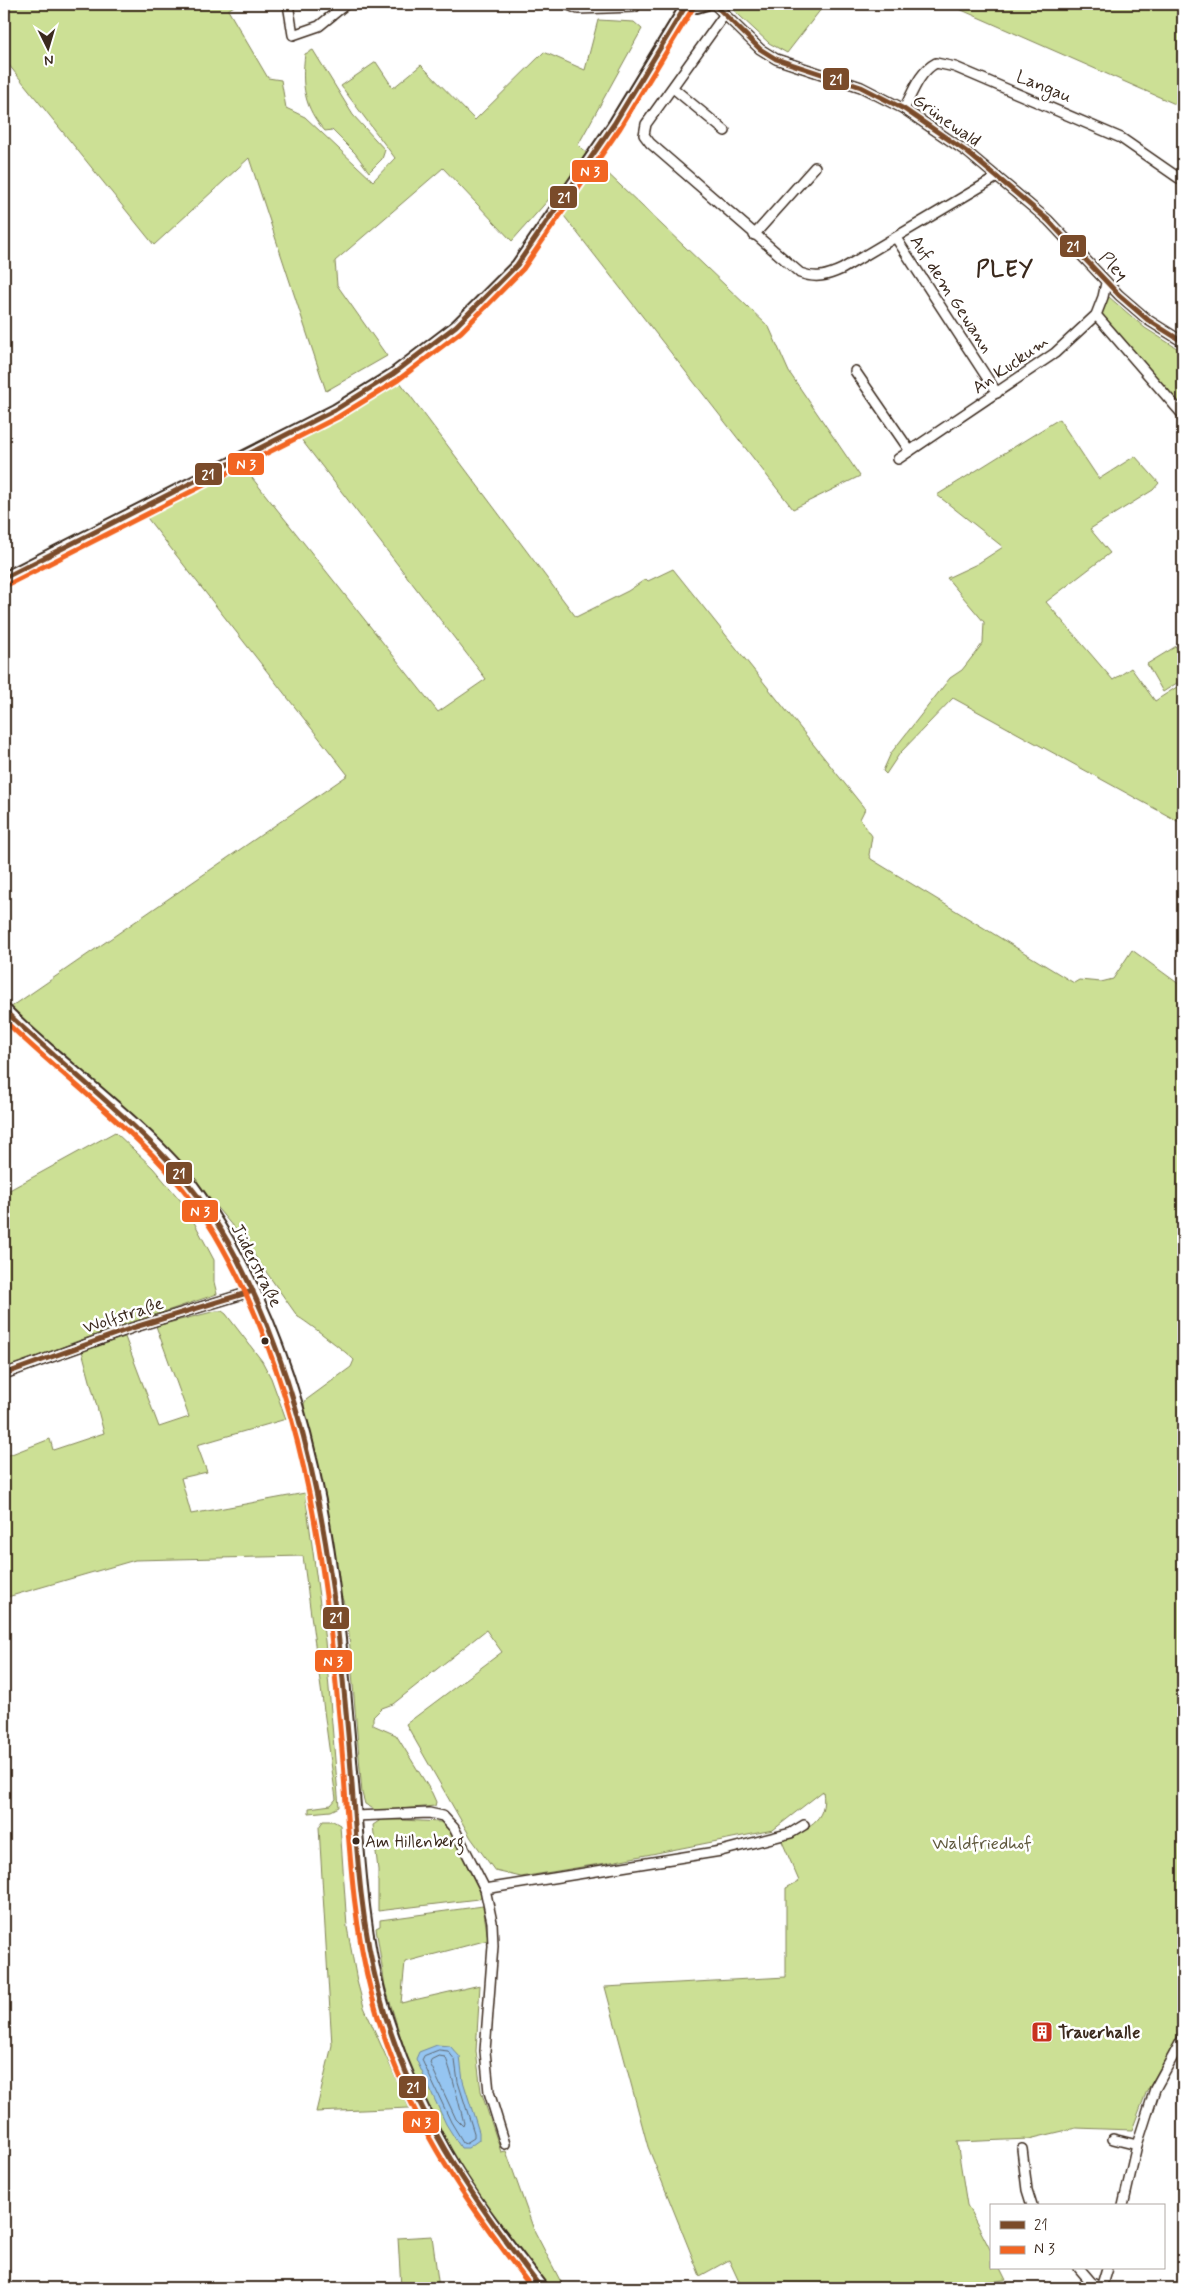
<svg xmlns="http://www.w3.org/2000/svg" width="1187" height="2292" font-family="Mynerve,sans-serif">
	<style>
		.green { fill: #cce095; stroke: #84855a }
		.water { fill: #95c5f1; stroke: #71879d }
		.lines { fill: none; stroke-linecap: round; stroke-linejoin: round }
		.shore { stroke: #5f6872; stroke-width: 1 }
		.minor-casing { stroke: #3b2a1e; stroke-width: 12 }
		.tertiary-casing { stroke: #3b2a1e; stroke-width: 14 }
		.secondary-casing { stroke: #3b2a1e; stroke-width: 16 }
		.minor { stroke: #fff; stroke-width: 9 }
		.tertiary { stroke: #fff; stroke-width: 10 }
		.secondary { stroke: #fff; stroke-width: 12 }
		.bus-1-casing { stroke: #fff; stroke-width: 9 }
		.bus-2-casing { stroke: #fff; stroke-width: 9 }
		.bus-1 { stroke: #7a4b2a; stroke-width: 5 }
		.bus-2 { stroke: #f26522; stroke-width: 5 }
		.bus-dot { fill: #3b2a1e; stroke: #fff; stroke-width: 2 }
		.labels { text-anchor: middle; stroke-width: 5; stroke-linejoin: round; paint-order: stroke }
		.bus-label { font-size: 17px; fill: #3b2a1e; stroke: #fff; text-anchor: start }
		.street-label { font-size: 18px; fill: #3b2a1e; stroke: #fff }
		.park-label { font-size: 18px; fill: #5f583c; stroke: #fff }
		.poi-label { font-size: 18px; font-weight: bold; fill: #3b2a1e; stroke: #fff; text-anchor: start }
		.district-label { font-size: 22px; font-weight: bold; letter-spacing: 1px; fill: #3b2a1e; stroke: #fff }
		.line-badge { stroke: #fff; stroke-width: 2 }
		.badge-label { font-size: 14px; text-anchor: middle; font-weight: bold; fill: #fff }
	</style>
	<rect width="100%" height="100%" fill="#fff"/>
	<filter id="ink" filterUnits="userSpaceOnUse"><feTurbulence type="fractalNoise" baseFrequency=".02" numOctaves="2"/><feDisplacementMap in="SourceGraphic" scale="10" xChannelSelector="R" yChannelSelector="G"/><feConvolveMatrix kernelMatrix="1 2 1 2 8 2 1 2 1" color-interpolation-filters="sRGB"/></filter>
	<g filter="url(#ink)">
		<g class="green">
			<polygon points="4,4 237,4 228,10 268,78 281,80 286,108 305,117 373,181 395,158 341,86 376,62 393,88 421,65 475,120 544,52 585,70 598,20 634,22 642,29 578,145 769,327 789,372 860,476 793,509 550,198 512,241 443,168 335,261 337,285 387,356 326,391 249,158 154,245 4,59"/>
			<polygon points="727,4 825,4 787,53 769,43"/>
			<polygon points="948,4 1183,4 1183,107 1182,107"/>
			<path d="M313,50L353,115L385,150L382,159L369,172L355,153L332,130L325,131C304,108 301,85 305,54Z"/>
			<path d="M1109,297L1145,328L1183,352V410L1103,318C1101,311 1105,303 1109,297Z"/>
			<path d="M397,378L576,617L628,591L646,579L648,581L673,569L865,809L860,819L872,836L869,855L871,859L1074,983L1079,980L1101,982L1113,979L1132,950L1183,987V2028L1146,2093L1132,2130L1076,2128L1029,2139L957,2142L967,2205L991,2251V2268H1000L1006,2280L916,2288H742L729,2260L700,2276L648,2147L605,1987L786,1977V1888L799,1881L781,1839C806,1828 828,1823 823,1791L773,1830L606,1863L521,1877L495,1871L471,1838L406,1724L502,1652L486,1630L393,1704L382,1708L373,1717V1725L396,1735L432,1793L436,1802L435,1806L377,1811L365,1804L362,1793L347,1612L334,1575L321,1518L304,1404L306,1400L351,1367L354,1360C350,1355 302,1318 298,1317L240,1235L169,1151L63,1053L7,1010L348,775L144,514L241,464L438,712L486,679L297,434Z"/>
			<polygon points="1059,419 1099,479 1135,456 1159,483 1153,490 1090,529 1110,553 1046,602 1113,680 1131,668 1155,701 1183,683 1183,824 953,698 900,753 886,774 883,771 891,753 950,678 962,670 983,643 984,622 947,578 977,564 1003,547 937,495"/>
			<polygon points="1183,642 1183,679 1163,692 1147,664"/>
			<polygon points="115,1132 153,1168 186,1207 214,1260 214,1282 217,1294 78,1341 4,1369 4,1193"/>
			<polygon points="216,1311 222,1311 226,1314 262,1361 271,1378 286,1419 197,1445 207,1472 181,1478 191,1514 305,1493 325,1641 339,1807 331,1811 309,1813 309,1808 331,1805 336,1799 303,1556 135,1560 4,1598 4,1457 50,1439 53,1450 104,1433 82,1351 125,1337 159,1427 189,1417 156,1326"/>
			<polygon points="382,1819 441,1822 450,1832 482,1896 478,1899 378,1911 378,1870 373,1825"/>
			<polygon points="323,1821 333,1821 340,1825 347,1927 357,1981 364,2007 409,2108 316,2112 332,2045 319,1827"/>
			<polygon points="483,1906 488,1940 405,1962 401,2003 480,1985 476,2051 481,2091 501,2152 506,2151 534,2230 564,2288 549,2288 477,2192 452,2152 428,2106 408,2061 385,1986 376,1928 380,1926 380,1920"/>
			<polygon points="432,2236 439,2288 401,2288 398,2238"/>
		</g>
		<polygon class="water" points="437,2045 450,2046 460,2057 463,2081 479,2132 479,2140 468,2148 461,2148 446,2124 416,2059 419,2052"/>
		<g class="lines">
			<g class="shore">
				<polygon points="439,2050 448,2051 455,2060 458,2082 474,2133 474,2138 466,2143 463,2142 451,2122 422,2060 424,2056"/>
				<path d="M439,2056L445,2057C449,2061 461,2112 464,2123L463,2126L456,2119L430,2063L431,2060Z"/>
			</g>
			<g class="minor-casing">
				<g id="minor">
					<polyline points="288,4 293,35 319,26 346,4"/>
					<polyline points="566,4 578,9 635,7"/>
					<polyline points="714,4 760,49 776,59 861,87 904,109 967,152 1048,220 1119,295 1148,320 1183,342"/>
					<path d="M725,14L646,124L644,135L650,143L800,273C816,279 827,276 842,269L997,177"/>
					<polyline points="673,88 725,131"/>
					<path d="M904,109C913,92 919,72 936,63L955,67L1121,138L1183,181"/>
					<polyline points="754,235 815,167"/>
					<polyline points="896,238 997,393"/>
					<polyline points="1096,315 1183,415"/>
					<polyline points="855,371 910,451"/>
					<polyline points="898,459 1055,353 1096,315 1103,297 1106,283"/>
					<polyline points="4,1374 132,1328 253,1291"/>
					<polyline points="355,1816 429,1813 443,1816 454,1828 485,1889 492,1922 493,1946 485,2051 489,2092 505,2144"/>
					<polyline points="485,1889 721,1851 791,1833 804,1825"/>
					<polyline points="1113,2139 1137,2145"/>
					<polyline points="1022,2149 1027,2190 1032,2206"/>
					<polyline points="1123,2206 1137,2145 1155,2089 1183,2038"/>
					<polyline points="1079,2268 1091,2282 1100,2288"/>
					<polyline points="1101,2288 1107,2268"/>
				</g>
			</g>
			<g class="tertiary-casing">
				<g id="tertiary">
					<polyline points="687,4 697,7 707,4"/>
					<polyline points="4,578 335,410 393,374 456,326 517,265 614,124 687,4"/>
				</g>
			</g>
			<g class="secondary-casing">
				<path id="secondary" d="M4,1010C55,1061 115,1103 165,1155C190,1180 210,1212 228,1242C321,1405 336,1589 351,1772C358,1845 360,1922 379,1994C394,2049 417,2103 445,2153C472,2201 508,2245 541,2288"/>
			</g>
			<use href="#minor" class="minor"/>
			<use href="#tertiary" class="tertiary"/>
			<use href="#secondary" class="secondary"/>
			<g class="bus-1-casing">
				<g id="bus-1">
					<polyline points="714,4 760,49 776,59 861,87 904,109 967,152 1048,220 1119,295 1148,320 1183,342"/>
					<polyline points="4,578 335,410 393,374 456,326 517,265 614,124 687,4"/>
					<path d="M4,1010C82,1085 174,1145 228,1242C316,1401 335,1580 350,1757C356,1836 359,1917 379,1993C409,2109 470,2195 541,2288"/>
					<polyline points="4,1374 132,1328 253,1291"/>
				</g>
			</g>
			<g class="bus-2-casing">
				<g id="bus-2">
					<polyline points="7,585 338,417 398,380 461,332 523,269 620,128 693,8"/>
					<path d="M4,1020C80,1094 168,1150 221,1245C310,1403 328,1585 343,1762C349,1840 352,1920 372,1996C401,2109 462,2197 532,2288"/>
				</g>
			</g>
			<use href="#bus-1" class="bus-1"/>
			<use href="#bus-2" class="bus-2"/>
		</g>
	</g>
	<defs>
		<g id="building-square" transform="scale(1.125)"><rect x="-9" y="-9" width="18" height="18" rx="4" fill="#c8321e" stroke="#fff"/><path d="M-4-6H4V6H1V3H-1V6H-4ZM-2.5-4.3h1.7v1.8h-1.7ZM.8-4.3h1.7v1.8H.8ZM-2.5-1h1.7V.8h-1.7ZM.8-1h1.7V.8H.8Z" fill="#fff"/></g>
	</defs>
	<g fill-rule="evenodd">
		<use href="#building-square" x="1042" y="2032"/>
	</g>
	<g class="bus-dot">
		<circle cx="265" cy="1341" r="4.5"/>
		<circle cx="356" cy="1841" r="4.5"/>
	</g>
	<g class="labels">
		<g class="bus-label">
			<text x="365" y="1847">Am Hillenberg</text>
		</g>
		<g class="street-label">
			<text transform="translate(1044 86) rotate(22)" y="6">Langau</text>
			<text transform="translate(947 120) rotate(35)" y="6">Grünewald</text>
			<text transform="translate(1114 266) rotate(47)" y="6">Pley</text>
			<text transform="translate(952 294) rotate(57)" y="6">Auf dem Gewann</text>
			<text transform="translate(1010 364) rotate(-35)" y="6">An Kuckum</text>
			<text transform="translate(257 1265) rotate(63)" y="6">Jüderstraße</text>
			<text transform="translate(123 1315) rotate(-18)" y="6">Wolfstraße</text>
		</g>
		<g class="park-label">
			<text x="982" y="1849">Waldfriedhof</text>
		</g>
		<g class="poi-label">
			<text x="1058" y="2038">Trauerhalle</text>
		</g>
		<g class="district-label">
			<text x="1005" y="276">PLEY</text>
		</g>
	</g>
	<g class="line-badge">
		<rect x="822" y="67" width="28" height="24" rx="5" fill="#7a4b2a"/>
		<rect x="571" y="159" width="38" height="24" rx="5" fill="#f26522"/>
		<rect x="549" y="185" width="29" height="24" rx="5" fill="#7a4b2a"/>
		<rect x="1059" y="234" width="28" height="24" rx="5" fill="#7a4b2a"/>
		<rect x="227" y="452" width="38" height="24" rx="5" fill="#f26522"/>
		<rect x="194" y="462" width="29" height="24" rx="5" fill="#7a4b2a"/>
		<rect x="165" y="1161" width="28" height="24" rx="5" fill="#7a4b2a"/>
		<rect x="181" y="1199" width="38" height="24" rx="5" fill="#f26522"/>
		<rect x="322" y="1606" width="28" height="24" rx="5" fill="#7a4b2a"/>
		<rect x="314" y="1649" width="39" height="24" rx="5" fill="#f26522"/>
		<rect x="398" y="2075" width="29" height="24" rx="5" fill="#7a4b2a"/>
		<rect x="402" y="2110" width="38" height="24" rx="5" fill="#f26522"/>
	</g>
	<g class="badge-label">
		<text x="836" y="84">21</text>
		<text x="590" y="176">N 3</text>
		<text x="564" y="202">21</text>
		<text x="1073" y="251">21</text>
		<text x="246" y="469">N 3</text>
		<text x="208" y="479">21</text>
		<text x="179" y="1178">21</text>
		<text x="200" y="1216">N 3</text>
		<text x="336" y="1622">21</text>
		<text x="333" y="1666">N 3</text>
		<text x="413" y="2092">21</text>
		<text x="421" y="2127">N 3</text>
	</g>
	<rect width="1187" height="2292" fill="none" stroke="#fff" stroke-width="20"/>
	<rect x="10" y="10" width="1167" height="2272" fill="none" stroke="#3b2a1e" stroke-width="2" filter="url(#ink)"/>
	<rect x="990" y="2204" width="175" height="65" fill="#ffffff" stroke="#b1aaa5"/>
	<rect x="1000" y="2221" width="25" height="8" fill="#7a4b2a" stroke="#b1aaa5"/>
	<text x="1034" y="2230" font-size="15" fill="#3b2a1e">21</text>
	<rect x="1000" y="2246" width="25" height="8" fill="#f26522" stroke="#b1aaa5"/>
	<text x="1034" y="2254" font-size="15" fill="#3b2a1e">N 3</text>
	<g transform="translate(48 48) rotate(175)" stroke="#ffffff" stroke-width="4" paint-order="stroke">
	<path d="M0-4L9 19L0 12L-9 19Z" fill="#3b2a1e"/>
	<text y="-8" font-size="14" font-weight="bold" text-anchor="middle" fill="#3b2a1e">N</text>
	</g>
</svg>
